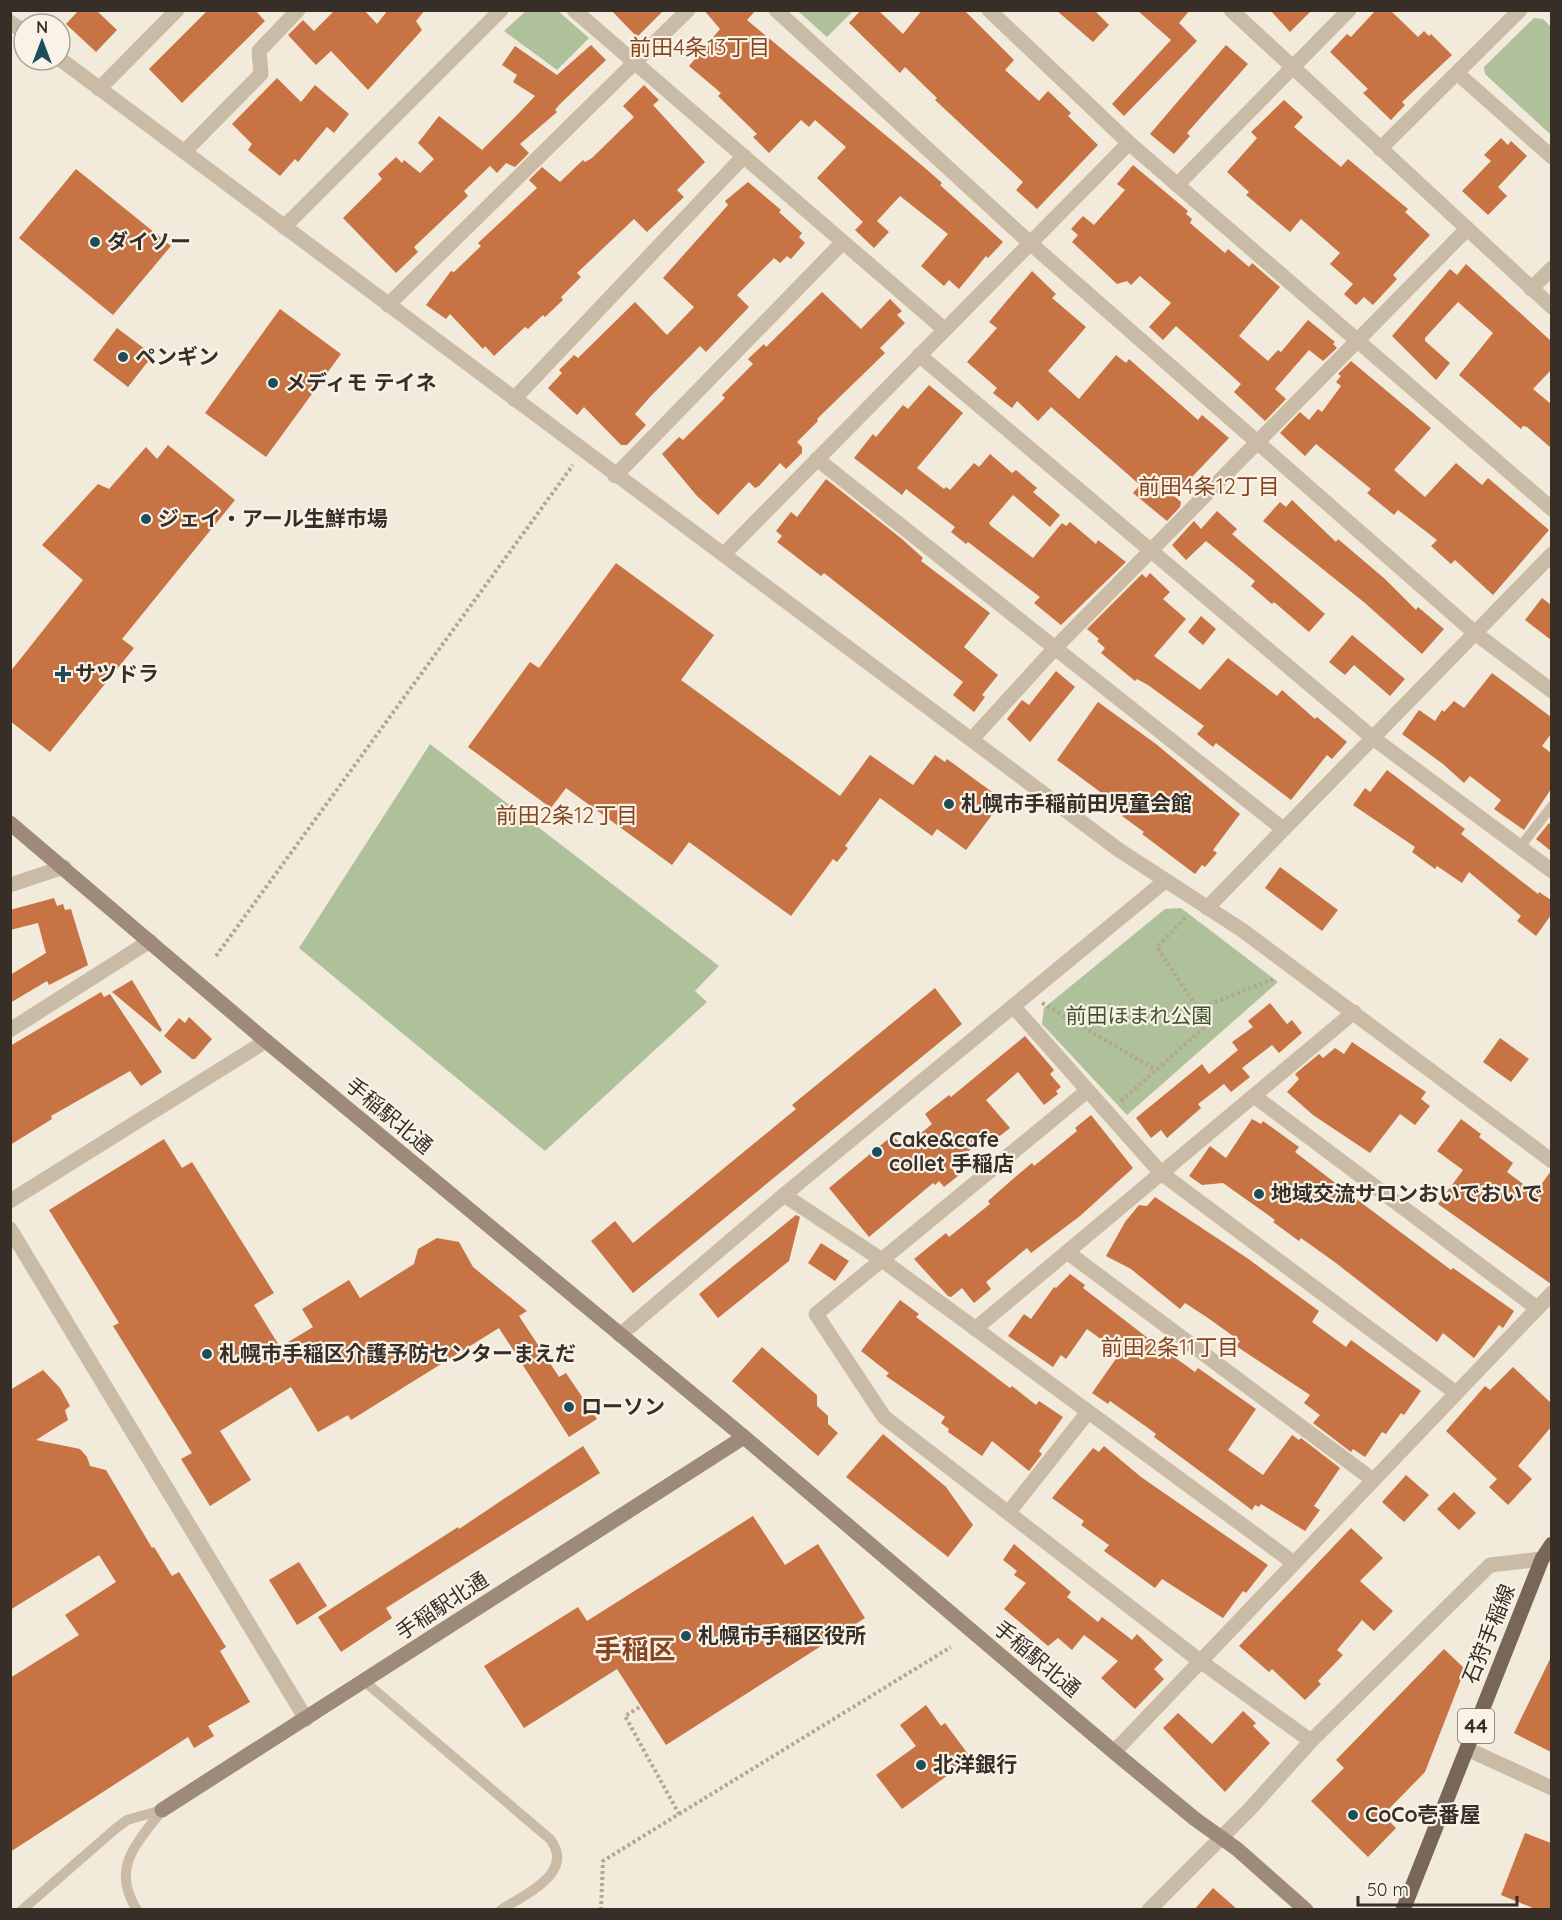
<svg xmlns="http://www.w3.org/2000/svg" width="1562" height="1920" font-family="Quicksand,'Noto Sans JP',sans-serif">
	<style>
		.green { fill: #afc19a }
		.building { fill: #c77343 }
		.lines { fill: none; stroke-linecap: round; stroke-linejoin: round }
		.path { stroke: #b6a590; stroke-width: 4; stroke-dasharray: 3 3; stroke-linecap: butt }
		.lane { stroke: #cabba6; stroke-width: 10 }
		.street { stroke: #cabba6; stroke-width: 15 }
		.secondary { stroke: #9e8a78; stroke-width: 15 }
		.primary { stroke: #786758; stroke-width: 15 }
		.poi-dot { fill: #1c4d58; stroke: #f9f3e7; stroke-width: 2 }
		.labels { text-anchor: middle; stroke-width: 4.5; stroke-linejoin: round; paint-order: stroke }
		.shield { fill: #f9f3e7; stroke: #706961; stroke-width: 1.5 }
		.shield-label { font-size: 20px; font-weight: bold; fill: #362e27 }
		.poi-label { font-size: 21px; font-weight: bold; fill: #362e27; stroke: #f9f3e7; text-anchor: start }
		.park-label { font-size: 21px; fill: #40552b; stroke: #f9f3e7 }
		.street-label { font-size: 21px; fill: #362e27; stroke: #f9f3e7 }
		.neighbourhood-label { font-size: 22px; fill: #86441f; stroke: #f9f3e7 }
		.district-label { font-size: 27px; font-weight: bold; fill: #86441f; stroke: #f9f3e7 }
	</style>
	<rect width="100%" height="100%" fill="#f2eada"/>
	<g class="green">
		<polygon points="526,11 558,11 589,38 557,70 504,31"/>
		<polygon points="798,11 853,11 827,37"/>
		<polygon points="1534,18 1543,19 1551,27 1551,135 1485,74 1484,67"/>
		<polygon points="430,744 719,966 695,991 707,1002 545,1151 299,948"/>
		<polygon points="1181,908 1278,982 1127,1115 1042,1024 1044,1008 1165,909"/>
	</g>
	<g class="building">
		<polygon points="79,10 96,10 117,30 96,52 66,24"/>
		<polygon points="208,10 255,10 265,21 182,103 149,69"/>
		<polygon points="335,10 364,10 377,24 388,10 425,10 416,21 422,30 368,90 331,51 316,65 288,35 303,20 314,31"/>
		<polygon points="611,10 664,10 637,37"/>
		<polygon points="704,10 756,10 747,20 925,168 942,183 940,185 1003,242 988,258 986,256 959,289 949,280 944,286 921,266 948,234 900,196 877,221 889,232 874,248 855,230 863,222 817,178 846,147 815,120 809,127 801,120 769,153 753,137 757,134 718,96 721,93 689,66 720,29"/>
		<polygon points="861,10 878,10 903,34 922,10 964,10 1014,60 1005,70 1039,101 1048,91 1071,113 1068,116 1098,145 1037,209 1016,190 1023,182 935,100 937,98 905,67 900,73 849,23"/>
		<polygon points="1056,10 1094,10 1109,25 1093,42"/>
		<polygon points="1137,10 1190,10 1179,23 1197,41 1124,116 1112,104 1171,40"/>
		<polygon points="1270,10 1312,10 1290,32"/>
		<polygon points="1376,10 1390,10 1418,37 1424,31 1429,36 1431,34 1452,55 1402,102 1405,105 1391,120 1363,93 1368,89 1330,52 1347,34 1351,37"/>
		<polygon points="591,45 606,60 560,104 555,110 557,112 520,144 529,153 515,167 506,163 497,173 490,166 464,191 468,196 414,247 418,252 396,273 343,218 382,179 378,174 396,157 402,163 404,160 420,173 434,159 418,143 439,116 482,150 518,114 535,96 513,82 517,75 502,65 515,46 557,75"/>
		<polygon points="1226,45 1248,64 1187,133 1190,136 1174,154 1150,134"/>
		<polygon points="277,78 301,102 315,85 349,114 334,133 327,127 298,162 295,159 280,176 248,150 252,144 232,124"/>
		<polygon points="644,85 659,100 653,105 705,162 677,190 684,197 647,232 634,219 577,273 581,277 561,297 563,300 545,317 543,315 528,329 525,327 494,356 485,346 483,349 450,314 446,319 426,305 451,271 454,272 481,246 478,243 537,188 529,180 542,167 560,182 583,160 585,162 592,158 634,117 623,106"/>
		<polygon points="1284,100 1303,117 1294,127 1341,167 1348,159 1408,209 1405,212 1430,235 1393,275 1397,279 1373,305 1364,297 1356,305 1344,294 1353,284 1330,264 1340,253 1301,219 1290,232 1246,195 1249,192 1227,172 1257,138 1251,132"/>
		<polygon points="1501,138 1508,145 1511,141 1527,156 1498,187 1507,196 1488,215 1462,191 1491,161 1484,155"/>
		<polygon points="1133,165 1188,211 1186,214 1192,219 1190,223 1225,253 1228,249 1249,267 1252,263 1280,287 1239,336 1268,361 1278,350 1281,352 1308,320 1335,342 1333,344 1337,348 1323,361 1309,350 1275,389 1286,399 1265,421 1234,392 1241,384 1176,326 1163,340 1149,327 1171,303 1140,276 1131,285 1127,281 1117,284 1072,242 1078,235 1071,229 1083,216 1094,225 1125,190 1117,184"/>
		<polygon points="76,169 171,246 113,315 19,238"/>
		<polygon points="748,182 781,210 779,212 802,233 799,237 805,243 791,259 787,256 780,263 774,258 737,295 749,307 706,352 700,346 650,397 635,414 646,425 627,445 621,445 584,407 577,415 548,388 562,373 559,370 574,355 578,358 635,302 667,335 694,307 663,278 728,205 725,201"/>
		<polygon points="1466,264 1551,341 1551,370 1533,389 1551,404 1551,448 1527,427 1523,426 1521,429 1459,375 1493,333 1458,302 1425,338 1425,341 1450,363 1436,380 1392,336 1450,269 1457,275"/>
		<polygon points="1032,271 1056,294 1052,298 1086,327 1048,371 1079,399 1116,355 1126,363 1129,359 1198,420 1202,415 1229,438 1174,496 1181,502 1180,507 1167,521 1133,493 1140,485 1051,407 1038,421 1017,401 1012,408 993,393 997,388 967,362 997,328 989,322"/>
		<polygon points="822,292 861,329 890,299 902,311 897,315 905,323 880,348 885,353 817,419 818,421 797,442 802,447 802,453 786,469 780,463 759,486 755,488 749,482 718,515 697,496 662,454 679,437 683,440 725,398 722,395 753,364 748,359 764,344 766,347"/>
		<polygon points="280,309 341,354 266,457 205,413"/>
		<polygon points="117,328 153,355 128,387 93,360"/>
		<polygon points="1351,361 1431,428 1394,470 1425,497 1456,463 1482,485 1488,478 1549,530 1493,595 1455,560 1451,564 1431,546 1437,540 1398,510 1394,515 1367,493 1371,489 1316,444 1305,456 1280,433 1300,412 1309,420 1318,409 1322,412 1341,386 1336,382 1341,376 1338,374"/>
		<polygon points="929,385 963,413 917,468 944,489 946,487 950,490 974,463 979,467 990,454 1012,473 1016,470 1037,488 1033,492 1060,515 1050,527 1013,495 989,523 991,526 1033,558 1062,523 1066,526 1070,522 1096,544 1098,540 1126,562 1061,625 1034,603 1040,597 968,542 966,544 951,532 955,527 906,489 902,495 854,458 873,434 876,437 903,405 908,409"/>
		<polygon points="168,445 235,500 122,639 134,648 50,752 10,721 10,672 83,580 42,545 98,484 109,489 146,447 157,459"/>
		<polygon points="826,479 902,539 923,558 921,561 990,613 964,647 998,675 982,695 985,697 974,712 953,695 963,682 824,573 821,576 777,542 782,536 776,531 791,512 797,517"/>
		<polygon points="1292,500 1336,542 1338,539 1385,579 1416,610 1418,607 1444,629 1422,654 1365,603 1263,521 1280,502 1286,507"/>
		<polygon points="1217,511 1237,529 1232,534 1325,614 1309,632 1274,602 1272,604 1251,586 1255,581 1206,541 1186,560 1172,545 1194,521 1201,529"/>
		<polygon points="616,563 714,635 681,680 840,796 870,755 913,785 935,755 945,762 947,759 1003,800 966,850 937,829 932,836 880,798 845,846 848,848 837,862 833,859 791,916 689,842 672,865 566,788 551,808 468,747 530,662 539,668"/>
		<polygon points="1150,573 1170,592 1163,599 1186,619 1154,656 1200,690 1228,658 1277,696 1282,690 1315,719 1317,717 1347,742 1332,759 1327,755 1291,800 1216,743 1213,747 1197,734 1204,726 1148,685 1137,679 1135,681 1101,653 1105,648 1097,641 1099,639 1087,629 1142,574 1146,578"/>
		<polygon points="1542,598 1551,605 1551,640 1525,620"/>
		<polygon points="1201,616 1216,629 1203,645 1188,632"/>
		<polygon points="1352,635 1405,679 1390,696 1354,665 1345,675 1329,662"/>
		<polygon points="1056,671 1075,687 1030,742 1007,719 1022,700 1029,705"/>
		<polygon points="1492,673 1551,717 1551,734 1542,746 1551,753 1551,789 1524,830 1494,809 1501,800 1470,776 1464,783 1443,764 1402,734 1419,710 1435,721 1442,710 1444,712 1454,701 1464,708"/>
		<polygon points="1098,702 1156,744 1240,814 1213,850 1217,853 1205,867 1202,865 1195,874 1142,834 1144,832 1122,816 1126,811 1057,760"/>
		<polygon points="1387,770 1465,829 1461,834 1538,894 1539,892 1551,900 1551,915 1536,936 1517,921 1521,916 1469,872 1462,883 1437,866 1435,869 1412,852 1415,847 1353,805 1365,788 1370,792"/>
		<polygon points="1549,823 1551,825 1551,851 1536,839"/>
		<polygon points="1280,867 1338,910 1322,931 1265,888"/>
		<polygon points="54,898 57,906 63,904 65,910 71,909 88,965 49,985 47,981 10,1003 10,975 46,953 38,923 10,930 10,910"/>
		<polygon points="132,980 162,1030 160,1032 112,992"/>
		<polygon points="935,988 962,1024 633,1293 591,1241 615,1221 633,1243 796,1109 792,1105"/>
		<polygon points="101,992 104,997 110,994 162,1072 141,1086 130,1071 51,1116 52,1119 10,1145 10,1046"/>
		<polygon points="1270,1003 1287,1024 1292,1020 1302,1033 1279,1053 1272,1045 1242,1068 1250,1077 1231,1092 1224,1084 1198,1104 1201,1108 1167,1138 1161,1130 1151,1138 1136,1118 1202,1064 1209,1074 1238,1050 1232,1042 1253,1027 1248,1021"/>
		<polygon points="189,1017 212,1039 195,1059 192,1059 164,1036 179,1018 185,1023"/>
		<polygon points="1025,1036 1054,1070 1050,1074 1061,1087 1056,1091 1058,1094 1044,1105 1018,1072 986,1100 1010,1128 992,1142 987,1136 950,1166 958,1176 944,1187 939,1181 935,1185 933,1183 869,1237 829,1188 893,1135 903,1148 932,1124 925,1114 949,1095 951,1097"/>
		<polygon points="1500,1038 1529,1059 1511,1082 1483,1062"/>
		<polygon points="1352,1042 1426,1092 1421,1099 1430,1106 1415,1125 1400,1114 1370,1153 1313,1115 1287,1092 1299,1079 1295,1074 1319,1054 1323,1058 1335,1048 1344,1054"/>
		<polygon points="1091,1115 1133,1168 1080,1216 1031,1253 1027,1248 986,1282 991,1289 974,1303 962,1288 951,1297 948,1296 914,1259 946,1233 949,1237 990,1204 988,1201 1014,1178 1032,1163 1034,1166 1077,1131 1075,1128"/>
		<polygon points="1252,1119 1261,1124 1263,1121 1299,1147 1295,1152 1347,1192 1451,1270 1453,1268 1514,1311 1503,1328 1499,1325 1474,1358 1443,1333 1437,1342 1336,1263 1301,1238 1299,1241 1273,1222 1275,1220 1223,1183 1202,1185 1189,1176 1210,1146 1226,1158"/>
		<polygon points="1461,1119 1481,1134 1479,1137 1513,1163 1507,1172 1535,1193 1551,1171 1551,1284 1438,1204 1463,1170 1437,1151"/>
		<polygon points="164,1139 182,1168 192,1162 274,1293 254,1305 280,1347 313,1327 302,1309 349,1280 360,1298 414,1264 418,1249 437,1238 459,1242 473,1267 527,1311 519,1316 559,1377 566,1373 597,1419 569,1437 499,1328 351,1420 348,1415 318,1432 291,1387 220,1431 251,1480 210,1506 181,1459 192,1453 113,1326 119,1323 49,1210"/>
		<polygon points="1155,1197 1247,1258 1319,1311 1312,1322 1346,1347 1351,1340 1421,1391 1404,1415 1401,1413 1386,1434 1382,1432 1365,1457 1353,1449 1351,1452 1313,1423 1320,1415 1304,1403 1310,1395 1236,1346 1240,1341 1208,1318 1185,1303 1180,1309 1131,1269 1106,1256 1125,1222 1139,1205 1147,1206"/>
		<polygon points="796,1215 800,1217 789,1261 718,1318 699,1294"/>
		<polygon points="821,1243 849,1261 835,1281 808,1263"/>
		<polygon points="1070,1274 1085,1285 1083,1288 1149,1339 1195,1372 1198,1368 1256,1409 1228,1450 1263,1475 1292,1435 1299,1440 1301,1438 1340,1468 1314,1506 1320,1510 1305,1531 1261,1504 1259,1507 1255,1505 1252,1510 1154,1437 1156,1434 1148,1428 1110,1401 1108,1404 1092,1393 1120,1353 1087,1329 1066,1359 1061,1355 1053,1367 1008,1336 1024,1314 1031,1319 1054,1287 1056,1288"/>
		<polygon points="900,1300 919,1314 916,1317 1010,1388 1012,1386 1036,1405 1039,1401 1063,1417 1039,1451 1042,1454 1029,1471 992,1441 982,1456 948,1432 949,1429 941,1423 945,1417 886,1376 889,1373 861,1351"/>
		<polygon points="762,1347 817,1395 817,1406 828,1416 828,1424 838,1433 818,1456 732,1381"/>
		<polygon points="1513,1367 1551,1403 1551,1427 1518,1466 1532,1479 1508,1505 1489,1487 1497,1479 1446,1431 1485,1386 1490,1390"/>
		<polygon points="43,1370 60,1388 70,1406 65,1410 68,1420 36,1440 80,1449 87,1457 90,1466 106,1470 152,1548 154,1547 172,1576 179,1572 226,1647 220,1651 250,1702 208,1726 214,1736 194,1748 188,1737 10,1852 10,1678 79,1635 65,1615 116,1582 99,1555 10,1610 10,1390"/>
		<polygon points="883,1434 946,1487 973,1525 948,1557 846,1477"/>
		<polygon points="583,1446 600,1473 386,1608 392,1618 341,1652 318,1617 458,1527 459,1529"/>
		<polygon points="1104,1446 1141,1477 1268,1565 1246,1593 1243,1591 1223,1618 1162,1579 1155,1588 1104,1551 1109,1545 1081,1525 1084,1521 1052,1498 1093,1448 1099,1452"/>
		<polygon points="1406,1475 1429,1495 1404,1522 1382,1502"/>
		<polygon points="1454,1492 1476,1513 1459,1530 1437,1509"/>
		<polygon points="753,1516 785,1565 818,1544 865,1618 666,1745 617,1669 524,1728 484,1666 578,1607 587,1621"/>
		<polygon points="1351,1528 1383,1558 1360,1581 1393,1611 1374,1631 1362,1620 1337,1650 1343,1655 1318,1681 1321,1684 1305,1700 1272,1669 1269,1672 1239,1646"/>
		<polygon points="1014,1544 1071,1592 1067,1597 1098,1622 1102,1617 1132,1640 1137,1634 1163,1660 1154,1669 1164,1679 1135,1709 1101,1678 1118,1661 1084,1635 1072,1650 1058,1638 1048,1646 1004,1609 1026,1583 1014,1575 1017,1571 1003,1560"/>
		<polygon points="299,1562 327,1606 297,1625 269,1580"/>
		<polygon points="1444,1649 1465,1669 1425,1772 1383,1815 1396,1828 1368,1857 1311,1801 1344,1768 1336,1760"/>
		<polygon points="1551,1657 1551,1752 1514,1733"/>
		<polygon points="926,1705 941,1726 945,1723 971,1758 902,1809 876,1775 916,1746 900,1725"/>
		<polygon points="1243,1711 1256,1723 1253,1726 1270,1743 1225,1792 1163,1728 1178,1713 1212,1744"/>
		<polygon points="1525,1833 1551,1843 1551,1910 1538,1910 1501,1895"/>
		<polygon points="1213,1888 1238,1910 1194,1910"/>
	</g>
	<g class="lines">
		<g class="path">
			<polyline points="216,956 573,465"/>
			<polyline points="1042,1003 1156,1070"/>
			<polyline points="1198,1009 1273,979"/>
			<polyline points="1121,1101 1208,1024 1157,947 1187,916"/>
			<polyline points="679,1814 951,1647"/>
			<polyline points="601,1910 603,1861 679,1814 625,1716 641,1706"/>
		</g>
		<g class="lane">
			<polyline points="1520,847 1552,806"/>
			<path d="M364,1681L550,1839C576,1873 525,1894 501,1910"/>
			<polyline points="22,1910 114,1830 127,1820 162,1810"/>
			<path d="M137,1910C110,1867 137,1844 162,1810"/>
		</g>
		<g class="street">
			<polyline points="574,10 944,329"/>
			<polyline points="776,10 1030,243 1475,633 1552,691"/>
			<polyline points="989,10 1129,143 1552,509"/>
			<polyline points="1231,10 1552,307"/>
			<polyline points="10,22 24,32"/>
			<polyline points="60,59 1119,850 1242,930 1552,1161"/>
			<polyline points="1457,73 1552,157"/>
			<polyline points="99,89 177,10"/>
			<polyline points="1380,149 1520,10"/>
			<polyline points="184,152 261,74 259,51 298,10"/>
			<polyline points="1177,185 1349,10"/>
			<polyline points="284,227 501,10"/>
			<polyline points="1531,289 1552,268"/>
			<polyline points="388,305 688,10"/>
			<polyline points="919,355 1373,738 1552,871"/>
			<polyline points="514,399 744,156"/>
			<polyline points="817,459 1283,829"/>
			<polyline points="615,476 843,242"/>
			<polyline points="724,554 1129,143"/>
			<polyline points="972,739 1055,648 1467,229"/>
			<polyline points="10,885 64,867"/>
			<polyline points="1207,908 1552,554"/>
			<polyline points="1013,1006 1161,1173 1456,1393"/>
			<polyline points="10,1030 150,941"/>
			<polyline points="1087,1091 816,1314 884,1417 1200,1661 1311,1741"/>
			<polyline points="1254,1096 1537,1308"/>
			<polyline points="784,1195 882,1260 1294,1563"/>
			<polyline points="10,1201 266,1041"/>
			<polyline points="10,1229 306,1719"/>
			<polyline points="1067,1252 1373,1480"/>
			<polyline points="975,1329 1354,1012"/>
			<polyline points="620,1335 784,1195 1165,881"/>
			<polyline points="1009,1512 1088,1412"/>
			<polyline points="1467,1749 1552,1788"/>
			<polyline points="1114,1752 1552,1293"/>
			<polyline points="1149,1910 1249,1810 1311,1741 1490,1565 1542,1559"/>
		</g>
		<g class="secondary">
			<polyline points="10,823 266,1041 744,1437 1114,1752 1195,1819 1237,1849 1306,1910"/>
			<polyline points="162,1810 744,1437"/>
		</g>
		<polyline class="primary" points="1403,1910 1542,1559 1552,1544"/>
	</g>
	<g class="poi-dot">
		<circle cx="95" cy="242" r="6"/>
		<circle cx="123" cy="357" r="6"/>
		<circle cx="273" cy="383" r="6"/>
		<circle cx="146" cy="519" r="6"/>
		<path d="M60 665h6v6h6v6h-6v6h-6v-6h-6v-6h6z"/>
		<circle cx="949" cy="804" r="6"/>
		<circle cx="877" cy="1152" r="6"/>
		<circle cx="1259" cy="1194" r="6"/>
		<circle cx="207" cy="1354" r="6"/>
		<circle cx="569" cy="1407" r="6"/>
		<circle cx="686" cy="1636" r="6"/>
		<circle cx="921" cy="1765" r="6"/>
		<circle cx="1353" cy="1815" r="6"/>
	</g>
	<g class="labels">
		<rect class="shield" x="1458" y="1709" width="36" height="34" rx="4.5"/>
		<g class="shield-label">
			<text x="1476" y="1733">44</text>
		</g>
		<g class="poi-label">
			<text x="107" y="249">ダイソー</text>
			<text x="135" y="364">ペンギン</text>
			<text x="285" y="390">メディモ テイネ</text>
			<text x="158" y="526">ジェイ・アール生鮮市場</text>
			<text x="75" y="681">サツドラ</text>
			<text x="961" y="811">札幌市手稲前田児童会館</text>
			<text x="889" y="1147">Cake&amp;cafe<tspan x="889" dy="24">collet 手稲店</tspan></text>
			<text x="1271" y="1201">地域交流サロンおいでおいで</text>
			<text x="219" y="1361">札幌市手稲区介護予防センターまえだ</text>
			<text x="581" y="1414">ローソン</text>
			<text x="698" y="1643">札幌市手稲区役所</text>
			<text x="933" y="1772">北洋銀行</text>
			<text x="1365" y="1822">CoCo壱番屋</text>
		</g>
		<g class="park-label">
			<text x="1139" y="1023">前田ほまれ公園</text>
		</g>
		<g class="street-label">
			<text transform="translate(389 1116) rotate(40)" y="7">手稲駅北通</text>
			<text transform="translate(442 1606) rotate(-33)" y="7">手稲駅北通</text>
			<text transform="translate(1489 1634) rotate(-68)" y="7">石狩手稲線</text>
			<text transform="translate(1037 1659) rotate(40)" y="7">手稲駅北通</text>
		</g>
		<g class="neighbourhood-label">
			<text x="700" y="55">前田4条13丁目</text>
			<text x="1209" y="494">前田4条12丁目</text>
			<text x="567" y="823">前田2条12丁目</text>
			<text x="1170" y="1355">前田2条11丁目</text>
		</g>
		<g class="district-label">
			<text x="635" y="1659">手稲区</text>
		</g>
	</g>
	<rect width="1562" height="1920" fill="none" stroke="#362e27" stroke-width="24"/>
	<g transform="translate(42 42)"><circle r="28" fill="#f9f3e7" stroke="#aba49a" stroke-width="1.5"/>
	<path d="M0-4.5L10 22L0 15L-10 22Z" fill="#1c4d58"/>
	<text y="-9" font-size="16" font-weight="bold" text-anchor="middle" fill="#362e27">N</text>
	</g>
	<path d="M1358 1896v9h159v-9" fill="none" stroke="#362e27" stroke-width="3"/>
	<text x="1367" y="1896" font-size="18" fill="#362e27" stroke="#f9f3e7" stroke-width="4.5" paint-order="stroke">50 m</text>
</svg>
